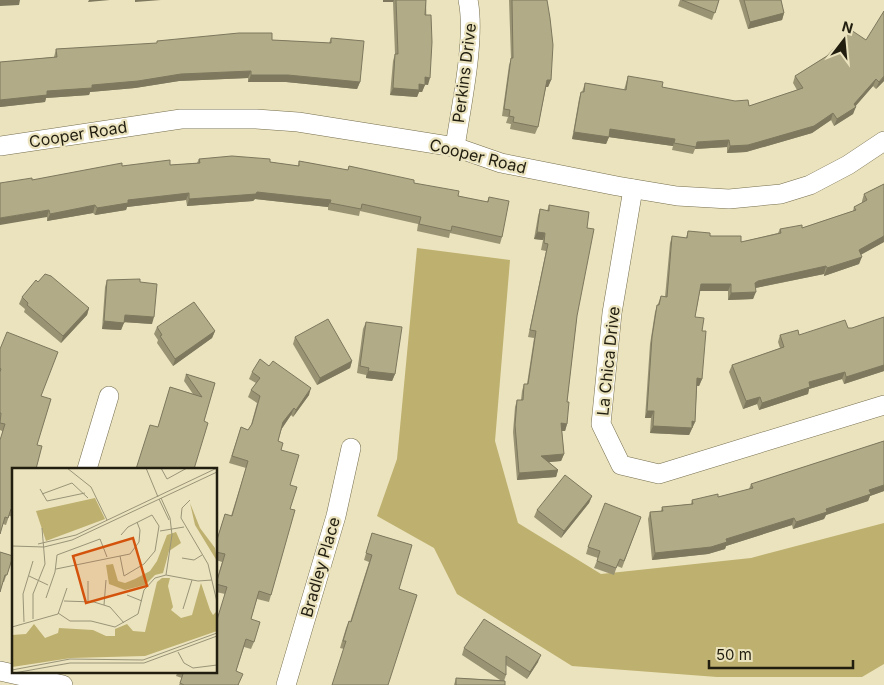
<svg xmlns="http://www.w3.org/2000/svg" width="884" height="685" font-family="Inter,sans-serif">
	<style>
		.green { fill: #beb06e }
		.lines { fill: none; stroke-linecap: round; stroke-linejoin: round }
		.minor-casing { stroke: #766e4d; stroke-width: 20 }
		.minor { stroke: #fff; stroke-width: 19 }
		.wall { fill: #999374 }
		.shaded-wall { fill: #7d785e }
		.building { fill: #b2ab87; stroke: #7d785e }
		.labels { text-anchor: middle; stroke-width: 4.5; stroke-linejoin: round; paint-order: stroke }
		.street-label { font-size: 16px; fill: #211e10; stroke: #ebe3be }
		.inset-road { fill: none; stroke: #9a9478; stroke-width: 1 }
		.view { fill: #d4530c; fill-opacity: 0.15; stroke: #d4530c; stroke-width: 2.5 }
		.inset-edge { fill: none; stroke: #211e10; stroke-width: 2.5 }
	</style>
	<rect width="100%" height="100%" fill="#ebe3be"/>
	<polygon class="green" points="417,248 510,260 495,441 518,523 601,574 751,558 884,523 884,664 862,677 717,677 572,666 457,594 434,548 377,516 397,459"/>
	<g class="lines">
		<g class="minor-casing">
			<g id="minor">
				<polyline points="0,146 181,119 256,119 298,122 455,147 501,163 617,186 677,196 729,199 781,194 810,185 848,165 884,141"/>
				<path d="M455,147C461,107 476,37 468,0"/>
				<polyline points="633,189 612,313 601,424 621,465 659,474 884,405"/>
				<polyline points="87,469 109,396"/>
				<polyline points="0,671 63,685"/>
				<polyline points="286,685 336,516 351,448"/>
			</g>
		</g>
		<use href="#minor" class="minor"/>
	</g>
	<g class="wall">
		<polygon points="383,0 426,0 428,85 425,84 422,92 419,92 417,97 390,95 393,61 395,54 393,2 383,2"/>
		<polygon points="509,0 547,0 551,80 548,87 546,87 538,127 535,134 510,129 511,124 506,123 508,117 502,116 509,65 511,59"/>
		<polygon points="680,0 719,0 712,20 678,6"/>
		<polygon points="739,0 781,0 784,13 782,20 748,29"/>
		<polygon points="331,38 360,82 357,89 286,82 248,82 248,78 179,81 135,88 90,92 89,95 46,98 45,102 0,107 0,62 54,57 56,49 157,44 157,41 272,40 329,43"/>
		<polygon points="827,56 884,81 876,89 873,86 855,106 853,114 834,126 831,120 812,133 746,152 727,153 727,147 695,149 693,154 672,150 673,146 609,137 606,144 572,139 579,99 581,92 582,92 585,83 624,90 628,76 662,87 749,106 797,90 793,83 795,76"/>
		<polygon points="199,159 270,162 298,166 299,161 348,170 349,166 414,183 458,196 487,202 489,197 502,237 500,244 450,233 449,238 417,231 418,224 360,211 359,216 328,210 328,207 255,199 253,201 187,206 186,200 127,207 126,210 95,215 93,213 47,221 47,217 32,180 122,166 170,165 197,163"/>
		<polygon points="884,184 884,242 861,254 859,264 824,276 824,274 756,288 753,299 728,300 728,291 700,291 695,317 702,331 702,379 699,386 697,386 695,422 689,435 650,433 651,418 645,418 650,344 655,312 661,296 665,297 670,243 672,236 686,238 688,231 741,242 778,233 780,229 802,228 853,211 854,207 862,203 862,201 864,194"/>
		<polygon points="549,205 587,228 567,402 567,424 565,431 562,431 564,454 561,461 549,462 558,470 556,477 517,480 513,432 515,407 517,400 521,400 522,391 524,384 527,384 534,338 528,337 546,251 541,250 543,240 534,239 538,216 540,209 547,211"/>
		<polygon points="107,280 140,282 152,324 124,322 121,330 102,329 105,287"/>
		<polygon points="38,282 89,308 87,315 61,343 24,312 25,309 19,304 22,297"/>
		<polygon points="884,317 884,371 844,384 842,379 809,389 808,394 759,410 757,404 743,409 729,372 732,365 780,348 778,342 780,335 799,335 852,328"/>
		<polygon points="366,322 395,374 392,381 366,378 366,375 357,373 363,329"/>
		<polygon points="157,327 215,331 212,338 173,366 157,343 158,340 154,334"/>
		<polygon points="295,337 352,361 350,368 317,385 293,344"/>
		<polygon points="0,349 41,396 14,469 14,517 9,516 6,525 3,524 2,431 0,430"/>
		<polygon points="252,372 309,395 293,417 291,415 282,428 278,441 281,450 290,485 290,509 271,595 269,602 257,599 251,619 254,642 251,649 244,647 236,671 239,685 179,685 182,678 176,676 178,671 216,671 225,594 216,592 216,582 222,562 216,560 216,542 225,514 231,516 246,468 229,463 241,427 248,430 251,425 257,403 248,397 251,390 256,383 249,379"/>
		<polygon points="186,374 215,383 204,421 194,469 158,427 170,387 193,394 184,381"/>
		<polygon points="884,441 884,491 870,496 868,501 826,515 824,519 793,529 792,525 726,546 725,549 708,554 652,560 648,519 650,512 661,511 662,507 691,504 692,500 718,497 749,489 751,484"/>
		<polygon points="592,496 589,503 561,538 534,517 537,510"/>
		<polygon points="641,517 622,568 617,566 614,575 594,568 598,558 586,554 588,547"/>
		<polygon points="372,533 412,545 344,649 340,648 346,628 349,621 350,622 369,562 364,560"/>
		<polygon points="0,552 13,556 4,582 3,582"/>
		<polygon points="464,648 538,662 527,679 506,665 506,675 504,681 505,685 454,685 456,678 500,680 462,655"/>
	</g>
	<g class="shaded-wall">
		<polygon points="0,0 25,0 20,0 19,5 0,6"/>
		<polygon points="89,0 110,0 88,2"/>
		<polygon points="135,0 161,0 135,2"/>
		<polygon points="383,0 394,0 393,2 383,2"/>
		<polygon points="784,13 782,20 748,29 750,22"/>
		<polygon points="251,71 248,78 179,81 135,88 90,92 89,95 46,98 45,102 0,107 0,100 47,91 181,74"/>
		<polygon points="251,75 288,75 360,82 357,89 286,82 248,82"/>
		<polygon points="884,76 884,81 876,89 879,82"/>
		<polygon points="425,77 430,78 428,85 422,84"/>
		<polygon points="876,79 873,86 854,108 856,107 853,114 834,126 837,119 854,104"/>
		<polygon points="547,80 551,80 548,87 545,87"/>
		<polygon points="419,84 425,85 422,92 419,92 417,97 390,95 393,88"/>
		<polygon points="833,113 831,120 812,133 746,152 727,153 730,146"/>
		<polygon points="610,129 675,139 673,146 608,137"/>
		<polygon points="574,132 609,137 606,144 572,139"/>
		<polygon points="729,140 727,147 695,149 697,142"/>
		<polygon points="257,192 331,200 328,207 255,199 253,201 187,206 189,199"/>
		<polygon points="189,193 186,200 127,207 126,210 95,215 97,208 128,200"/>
		<polygon points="95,205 93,213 47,221 50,214"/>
		<polygon points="49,210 47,217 0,225 0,218"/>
		<polygon points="537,232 545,233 543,240 534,239"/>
		<polygon points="884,236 884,242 857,257 859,250"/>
		<polygon points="862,257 859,264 824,276 827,268"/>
		<polygon points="826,266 824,274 755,288 755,283 758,281"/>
		<polygon points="701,284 731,284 728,291 698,291"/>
		<polygon points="756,292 753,299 728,300 731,293"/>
		<polygon points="89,308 87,315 61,343 63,336"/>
		<polygon points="125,315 154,317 152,324 122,322"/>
		<polygon points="104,321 124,323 121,330 102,329"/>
		<polygon points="215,331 212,338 173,366 175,359"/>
		<polygon points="352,361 350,368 317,385 320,378"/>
		<polygon points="884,365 884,371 844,384 846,377"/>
		<polygon points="368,371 395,374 392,381 366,378"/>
		<polygon points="845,372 842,379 809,389 808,394 759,410 762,403 809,382"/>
		<polygon points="697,378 702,379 699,386 694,385"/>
		<polygon points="311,388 309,395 293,417 296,410"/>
		<polygon points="760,397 757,404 743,409 746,401"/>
		<polygon points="294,408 291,415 281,430 283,422"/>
		<polygon points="647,411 654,411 651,418 645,418"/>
		<polygon points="692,421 695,422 689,435 650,433 653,426"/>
		<polygon points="561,423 567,424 565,431 558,431"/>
		<polygon points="564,454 561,461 538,463 541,456"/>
		<polygon points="558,470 556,477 517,480 519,473"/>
		<polygon points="884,485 884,491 870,496 868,501 826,515 824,519 793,529 796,522 869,490"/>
		<polygon points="592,496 589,503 561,538 564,531"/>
		<polygon points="794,518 792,525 726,546 725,549 708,554 652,560 655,553 726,539"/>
		<polygon points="541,655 538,662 527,679 530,672"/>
	</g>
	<g class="building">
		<polygon points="396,0 426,0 425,15 431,15 432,42 430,78 425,77 425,85 419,84 419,90 393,88 395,54 398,54"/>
		<polygon points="512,0 547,0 550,18 553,45 551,80 547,80 538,127 513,122 514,117 509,116 510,110 504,109 511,58 513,58"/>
		<polygon points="682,0 719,0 715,13"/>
		<polygon points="744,0 781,0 784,13 750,22"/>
		<polygon points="884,11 884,76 879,82 876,79 854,104 856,107 837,119 833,113 814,126 748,145 730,146 729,140 697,142 696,147 674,143 675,139 610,129 609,137 574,132 581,92 584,92 585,83 626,90 628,76 663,82 662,87 735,101 748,100 749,106 803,88 795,76 827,56 851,30 866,40"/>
		<polygon points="239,33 272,33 272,40 331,43 331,38 364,41 360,82 288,75 251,75 251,71 181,74 138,81 92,85 92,88 47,91 47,95 0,100 0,62 57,57 56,49 157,43 157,41"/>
		<polygon points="232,156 270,159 270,162 299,166 299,161 348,170 349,166 414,180 414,183 459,191 458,196 488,202 489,197 509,201 502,237 452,226 451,231 419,224 421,217 362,204 361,209 330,203 331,200 257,192 256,194 189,199 189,193 128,200 128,203 97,208 95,205 50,214 49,210 0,218 0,183 32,178 32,180 122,163 122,166 170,160 170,165 200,163 199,159"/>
		<polygon points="884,184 884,236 859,250 862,257 827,268 826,266 758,281 755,283 756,292 731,293 731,284 701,284 695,317 704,318 702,331 706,331 702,379 697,378 695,422 692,421 692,428 653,426 654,411 647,411 652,337 657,305 659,305 661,296 667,297 672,236 687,238 688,231 710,233 710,236 741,236 741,242 781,233 780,229 802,225 802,228 856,210 854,207 867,200 864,194"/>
		<polygon points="549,205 589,212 587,228 594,229 577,316 567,402 569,402 567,424 561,423 564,454 541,456 558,470 519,473 515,425 517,400 523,400 524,384 528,384 536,331 530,330 548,244 544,243 545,233 537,232 540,209 549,211"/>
		<polygon points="45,274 51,276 89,308 63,336 27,305 28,303 22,297 36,280 38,282"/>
		<polygon points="140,279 140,282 157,284 154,317 125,315 124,323 104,321 107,280"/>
		<polygon points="194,302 215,331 175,359 160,336 162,335 157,327"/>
		<polygon points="884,317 884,365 846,377 845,372 809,382 810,387 762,403 760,397 746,401 732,365 784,347 780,335 798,330 799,335 845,320 848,328 852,328"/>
		<polygon points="328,319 352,361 320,378 295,337"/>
		<polygon points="366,322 402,327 395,374 368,371 369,368 360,366"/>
		<polygon points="7,332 58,352 41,396 51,399 37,445 42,446 36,469 14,469 14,509 11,509 8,518 5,517 0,534 0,440 5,424 0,423 1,413 0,413 0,372 1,369 0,368 0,349"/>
		<polygon points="260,359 269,366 273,361 311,388 296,410 294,408 283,422 278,441 283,443 281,450 299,455 290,485 297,487 290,509 295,510 271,595 259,591 251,619 260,622 254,642 246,639 236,671 243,674 238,685 184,685 180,683 184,671 216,671 216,623 227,587 216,584 225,554 216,552 216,543 225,514 232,516 248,461 232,456 241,427 248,430 252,424 260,396 251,390 260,378 252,372"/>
		<polygon points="186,374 215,383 204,421 208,423 194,469 136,469 150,425 158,427 170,387 202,397"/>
		<polygon points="884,441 884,485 869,490 871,494 826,509 827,512 796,522 794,518 726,539 727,542 711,547 655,553 650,512 663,511 662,507 693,504 692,500 718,494 718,497 753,488 751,484"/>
		<polygon points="565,475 592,496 564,531 537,510"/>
		<polygon points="605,503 641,517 624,561 620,559 616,568 597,561 600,551 588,547"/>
		<polygon points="372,533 412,545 399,589 417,595 388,685 332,685 346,641 343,641 349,621 351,622 372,555 366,553"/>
		<polygon points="0,552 13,556 7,575 5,575 0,592"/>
		<polygon points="484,619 541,655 530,672 506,656 506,675 464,648"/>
		<polygon points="456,678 505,681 505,685 456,685"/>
	</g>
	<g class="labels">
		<g class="street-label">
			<text transform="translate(464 73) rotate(-83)" y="6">Perkins Drive</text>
			<text transform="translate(78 134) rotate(-9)" y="6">Cooper Road</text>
			<text transform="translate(478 156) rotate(14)" y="6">Cooper Road</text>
			<text transform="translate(608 361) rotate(-84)" y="6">La Chica Drive</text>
			<text transform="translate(320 567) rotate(-74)" y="6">Bradley Place</text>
		</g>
	</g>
	<g transform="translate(12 468)">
		<rect width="205" height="205" fill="#ebe3be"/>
		<path d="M83,30L93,51L34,73L24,43ZM178,35L188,60L203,80L205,93L183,57ZM164,64L169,75L157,83L151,105L143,107L133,117L113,122L97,116L94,97L101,96L106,113L113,115L123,111L138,103L145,93L155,67ZM150,110H158L156,118L161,139L159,142L169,150L180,147L189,115L198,142L201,147L205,143V163L133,188L59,190L0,199V167L14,166L22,156L33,170L46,165L47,160L81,162L94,168H103V161L115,156L121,163L133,164L145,114Z" fill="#beb06e"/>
		<path class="inset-road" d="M55,0L79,19L95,52M134,0L146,29M149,0L155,11L175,0M28,21L35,33L73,25M30,26L60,15L76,30M149,30L158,50L160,67L154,107M147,31L157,52M178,32L170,40L169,50L196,96L205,134M148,63L172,59M26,76L64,67L205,0M0,78L32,79L60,72L205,4M108,88L112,108L132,96L143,83L147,58L140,47L116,59L109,67M170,90L182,92L190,87M44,101L118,86L127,74L128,62L125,54M17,108L36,117M115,127L130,133M34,130L43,104L45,87L88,71L95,89M52,133L82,134L98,139L112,155M76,134V113M92,137L94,112M171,141L180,112M46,145L58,153H79L103,159L126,146L132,122L143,110L154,107L186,113L200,112M21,151V126L33,96L30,60M12,154L11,126L21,93M0,159L46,146L55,120M166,184L172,195L181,200L205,197M0,202L58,191L131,192L205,165M2,205L58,195H132L205,168"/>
		<path class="view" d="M121,70L135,118L74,135L61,88Z"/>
		<rect width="205" height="205" class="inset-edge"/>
	</g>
	<g transform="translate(844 40) rotate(16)" stroke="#ebe3be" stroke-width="4" paint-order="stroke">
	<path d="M0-4L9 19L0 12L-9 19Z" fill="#211e10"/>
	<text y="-8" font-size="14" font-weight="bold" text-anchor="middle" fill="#211e10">N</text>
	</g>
	<path d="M709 660v8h144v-8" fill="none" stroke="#211e10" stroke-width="2.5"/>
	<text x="716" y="660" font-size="15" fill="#211e10" stroke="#ebe3be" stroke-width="4" paint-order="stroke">50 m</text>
</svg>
